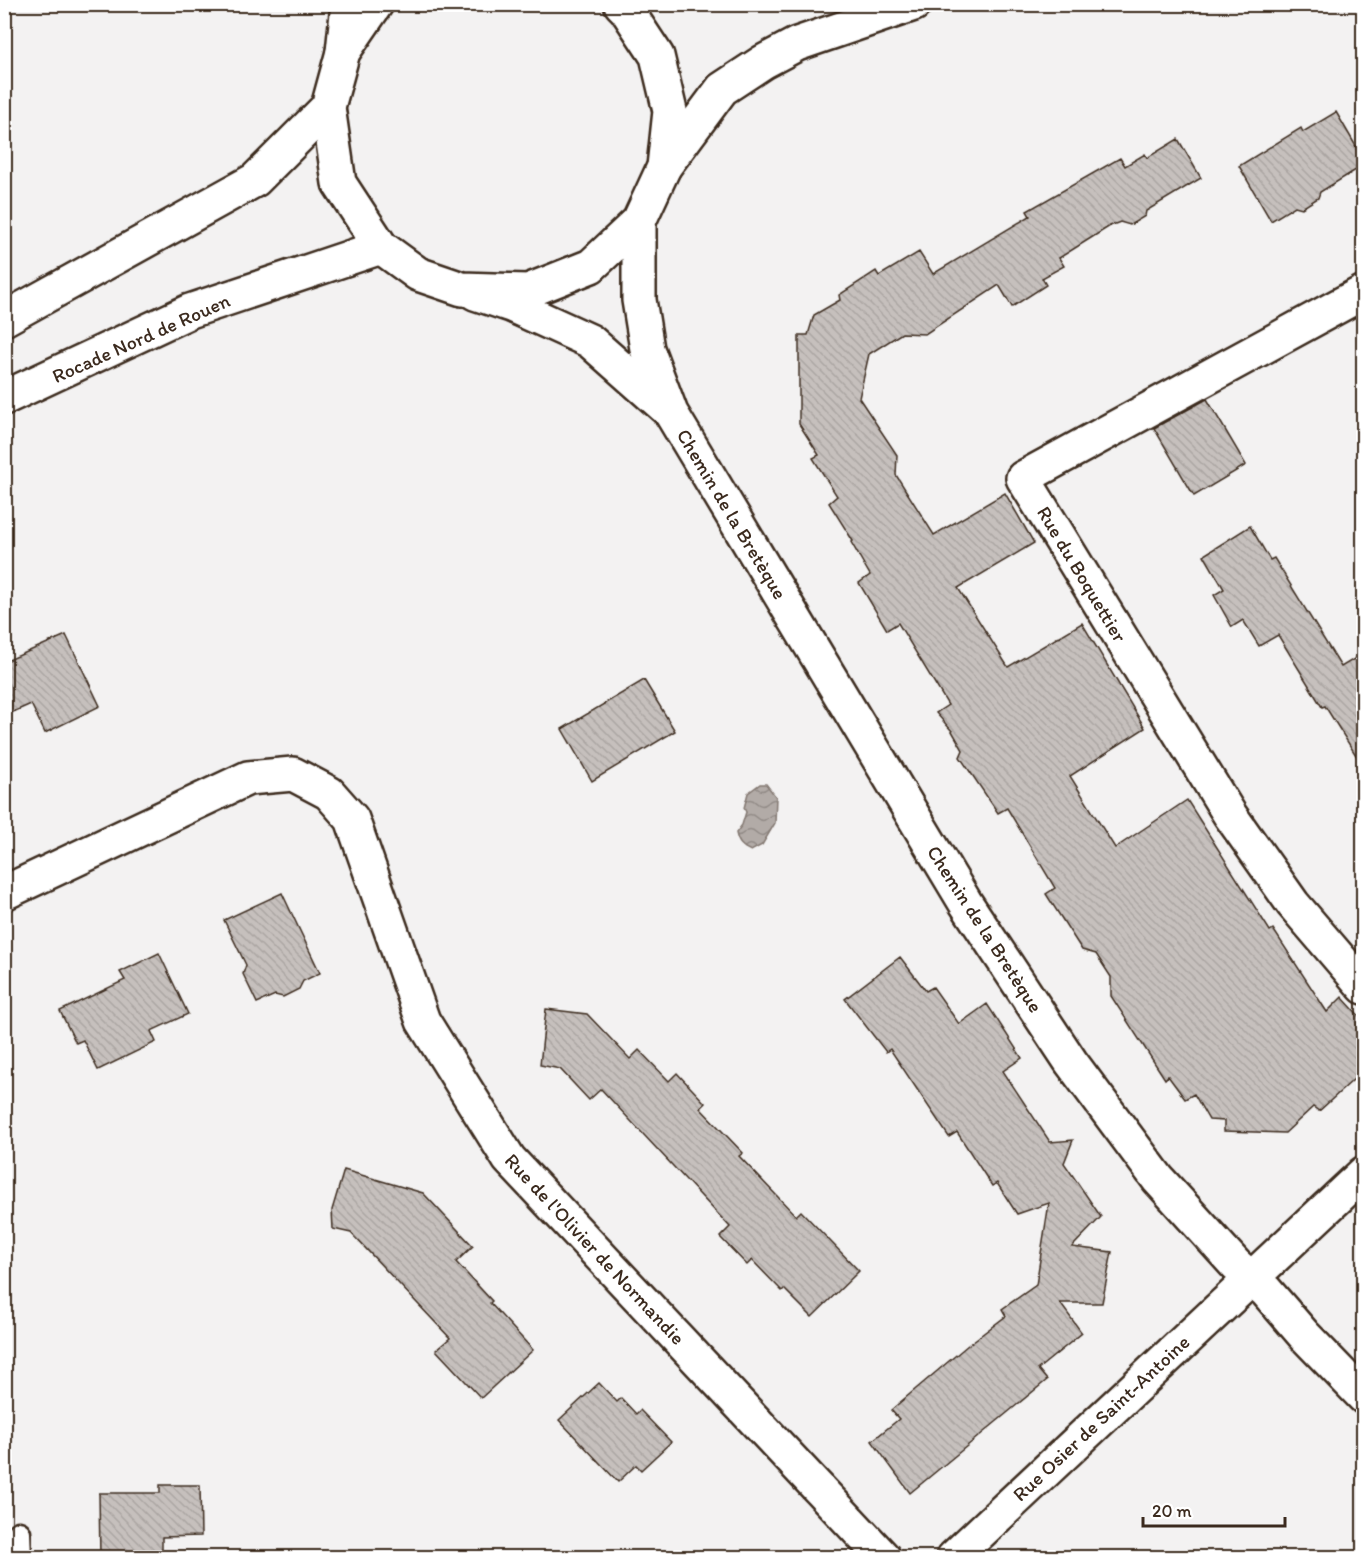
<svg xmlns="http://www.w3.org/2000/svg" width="1368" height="1562" font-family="Itim,sans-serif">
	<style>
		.water { fill: url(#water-waves); stroke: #827770; stroke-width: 1.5 }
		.building { fill: url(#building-back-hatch); stroke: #3b2a1e; stroke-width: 1.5 }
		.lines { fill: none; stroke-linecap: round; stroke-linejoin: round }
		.lane-casing { stroke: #3b2a1e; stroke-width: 27 }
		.street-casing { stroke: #3b2a1e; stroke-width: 38 }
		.secondary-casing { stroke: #3b2a1e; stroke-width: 38 }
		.primary-casing { stroke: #3b2a1e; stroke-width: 38 }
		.highway-casing { stroke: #3b2a1e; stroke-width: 38 }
		.lane { stroke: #fff; stroke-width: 22 }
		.street { stroke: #fff; stroke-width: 33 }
		.secondary { stroke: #fff; stroke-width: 33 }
		.primary { stroke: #fff; stroke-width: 33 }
		.highway { stroke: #fff; stroke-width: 33 }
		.labels { text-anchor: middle; stroke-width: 5; stroke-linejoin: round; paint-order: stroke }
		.street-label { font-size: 20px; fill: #3b2a1e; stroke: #fff }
	</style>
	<defs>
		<pattern id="water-waves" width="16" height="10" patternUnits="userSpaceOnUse" patternTransform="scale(1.5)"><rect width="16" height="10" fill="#b2aba7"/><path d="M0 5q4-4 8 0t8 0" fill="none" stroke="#928b87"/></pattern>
		<pattern id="building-back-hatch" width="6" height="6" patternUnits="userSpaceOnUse" patternTransform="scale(1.5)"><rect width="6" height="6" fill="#c6c0bd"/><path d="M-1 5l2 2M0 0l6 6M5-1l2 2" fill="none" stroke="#aba5a2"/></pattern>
	</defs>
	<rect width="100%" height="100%" fill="#f3f2f2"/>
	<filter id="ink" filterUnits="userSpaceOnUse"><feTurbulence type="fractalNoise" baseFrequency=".0167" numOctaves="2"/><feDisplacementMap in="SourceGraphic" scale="12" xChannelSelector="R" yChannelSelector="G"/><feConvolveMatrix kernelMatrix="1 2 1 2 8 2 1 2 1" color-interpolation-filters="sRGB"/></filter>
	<g filter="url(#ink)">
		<path class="water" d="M760,784H766L776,797L775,823L762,845L751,851C742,847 738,843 736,833L742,825L746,812L744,808L748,793Z"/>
		<g class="building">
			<polygon points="1336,112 1364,160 1364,165 1320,192 1318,198 1302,208 1295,206 1271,221 1239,166 1301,128 1303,132"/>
			<polygon points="1178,139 1201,178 1146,211 1145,216 1130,225 1120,222 1110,226 1059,258 1064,266 1042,278 1046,285 1012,307 999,285 925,334 902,333 869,354 859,398 897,455 896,475 934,535 1005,493 1034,543 958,588 1008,667 1082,623 1145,728 1070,776 1115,848 1187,800 1270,931 1273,929 1327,1012 1342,997 1364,1021 1364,1070 1319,1111 1313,1107 1285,1133 1224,1131 1224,1121 1209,1120 1194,1094 1185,1099 1168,1076 1165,1079 1111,996 1111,977 1096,954 1082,950 1046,894 1055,888 1007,808 998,813 960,757 963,750 952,731 936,713 948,705 898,623 887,630 859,583 870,575 851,542 853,541 829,503 837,496 813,458 819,455 799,424 799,335 808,335 814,315 840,300 839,295 876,271 879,276 919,252 933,274 1030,216 1027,211 1120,158 1125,166 1145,154 1147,158"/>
			<polygon points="1207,399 1246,465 1194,496 1154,428"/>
			<polygon points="1250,526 1270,560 1274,558 1341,667 1364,653 1364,768 1325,706 1322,707 1278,635 1259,646 1243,620 1232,627 1214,595 1224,589 1204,555"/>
			<polygon points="66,635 100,706 45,733 31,704 4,716 4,662"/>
			<polygon points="644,680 675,731 592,781 562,729"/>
			<polygon points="282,893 320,973 303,981 299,989 283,997 275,995 257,1003 243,974 246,965 224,920"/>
			<polygon points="159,953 188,1014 151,1031 156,1042 98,1070 83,1040 76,1043 60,1011 125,980 120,972"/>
			<polygon points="900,957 926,991 933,987 959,1024 987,1004 1022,1058 1003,1071 1050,1142 1073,1140 1064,1163 1101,1217 1072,1247 1112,1252 1102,1303 1060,1303 1082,1333 1038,1369 1047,1380 910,1493 872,1441 899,1419 891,1410 968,1345 1006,1316 1002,1309 1036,1285 1049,1203 1017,1214 997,1183 992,1186 957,1132 949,1137 890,1049 886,1052 845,999"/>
			<polygon points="546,1009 587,1014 630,1059 639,1050 669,1081 677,1073 705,1103 700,1108 743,1153 739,1156 796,1216 801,1211 859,1271 812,1317 784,1289 782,1291 752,1260 747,1265 720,1237 730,1227 601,1089 589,1100 560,1069 540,1065"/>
			<polygon points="344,1170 423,1193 473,1246 456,1262 492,1301 490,1303 533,1350 481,1398 436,1350 450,1338 351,1233 333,1229 332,1210"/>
			<polygon points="599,1383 617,1402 621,1398 636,1414 640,1410 671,1442 641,1470 636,1465 618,1482 559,1420"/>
			<polygon points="160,1485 200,1485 201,1536 162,1537 162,1557 100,1557 99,1493 160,1493"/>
		</g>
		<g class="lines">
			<g class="lane-casing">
				<polyline id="lane" points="19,1533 20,1558"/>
			</g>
			<g class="street-casing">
				<g id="street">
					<polyline points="1364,292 1023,478 1230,815 1293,904 1364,987"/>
					<polyline points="4,893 248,778 293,774 329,793 352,819 423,1021 509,1159 884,1558"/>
					<polyline points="953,1558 1364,1173"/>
				</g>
			</g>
			<g class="secondary-casing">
				<g id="secondary">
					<polyline points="343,52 348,4"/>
					<polyline points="639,221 639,300 647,349 671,413 965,902 1071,1062 1158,1179 1236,1265 1266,1291 1304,1335 1364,1397"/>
					<polyline points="475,293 511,305 590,341 667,409"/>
				</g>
			</g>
			<g class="primary-casing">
				<polyline id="primary" points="376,4 343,52 328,107 339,183 381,247 418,274 462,289 528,291 591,266 639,221 664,167 670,111 657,56 626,9 621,4"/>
			</g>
			<g class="highway-casing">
				<g id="highway">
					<polyline points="664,167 722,89 763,62 797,44 914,4"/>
					<polyline points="4,319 255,180 328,107"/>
					<polyline points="4,398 190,311 381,247"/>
				</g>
			</g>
			<use href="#lane" class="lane"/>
			<use href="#street" class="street"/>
			<use href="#secondary" class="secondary"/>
			<use href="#primary" class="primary"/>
			<use href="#highway" class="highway"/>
		</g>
	</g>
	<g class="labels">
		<g class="street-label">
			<text transform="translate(141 338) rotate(-24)" y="7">Rocade Nord de Rouen</text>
			<text transform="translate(732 514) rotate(59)" y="7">Chemin de la Bretèque</text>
			<text transform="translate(1082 574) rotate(59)" y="7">Rue du Boquettier</text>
			<text transform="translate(985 929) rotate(57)" y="7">Chemin de la Bretèque</text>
			<text transform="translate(595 1249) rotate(47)" y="7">Rue de l'Olivier de Normandie</text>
			<text transform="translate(1101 1418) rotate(-43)" y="7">Rue Osier de Saint-Antoine</text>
		</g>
	</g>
	<rect width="1368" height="1562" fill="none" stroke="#fff" stroke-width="24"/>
	<rect x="12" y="12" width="1344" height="1538" fill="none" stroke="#3b2a1e" stroke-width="2" filter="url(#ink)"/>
	<path d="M1143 1517v9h142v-9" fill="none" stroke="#3b2a1e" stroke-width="3"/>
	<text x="1152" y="1517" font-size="18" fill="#3b2a1e" stroke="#ffffff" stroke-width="4.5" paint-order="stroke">20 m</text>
</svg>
